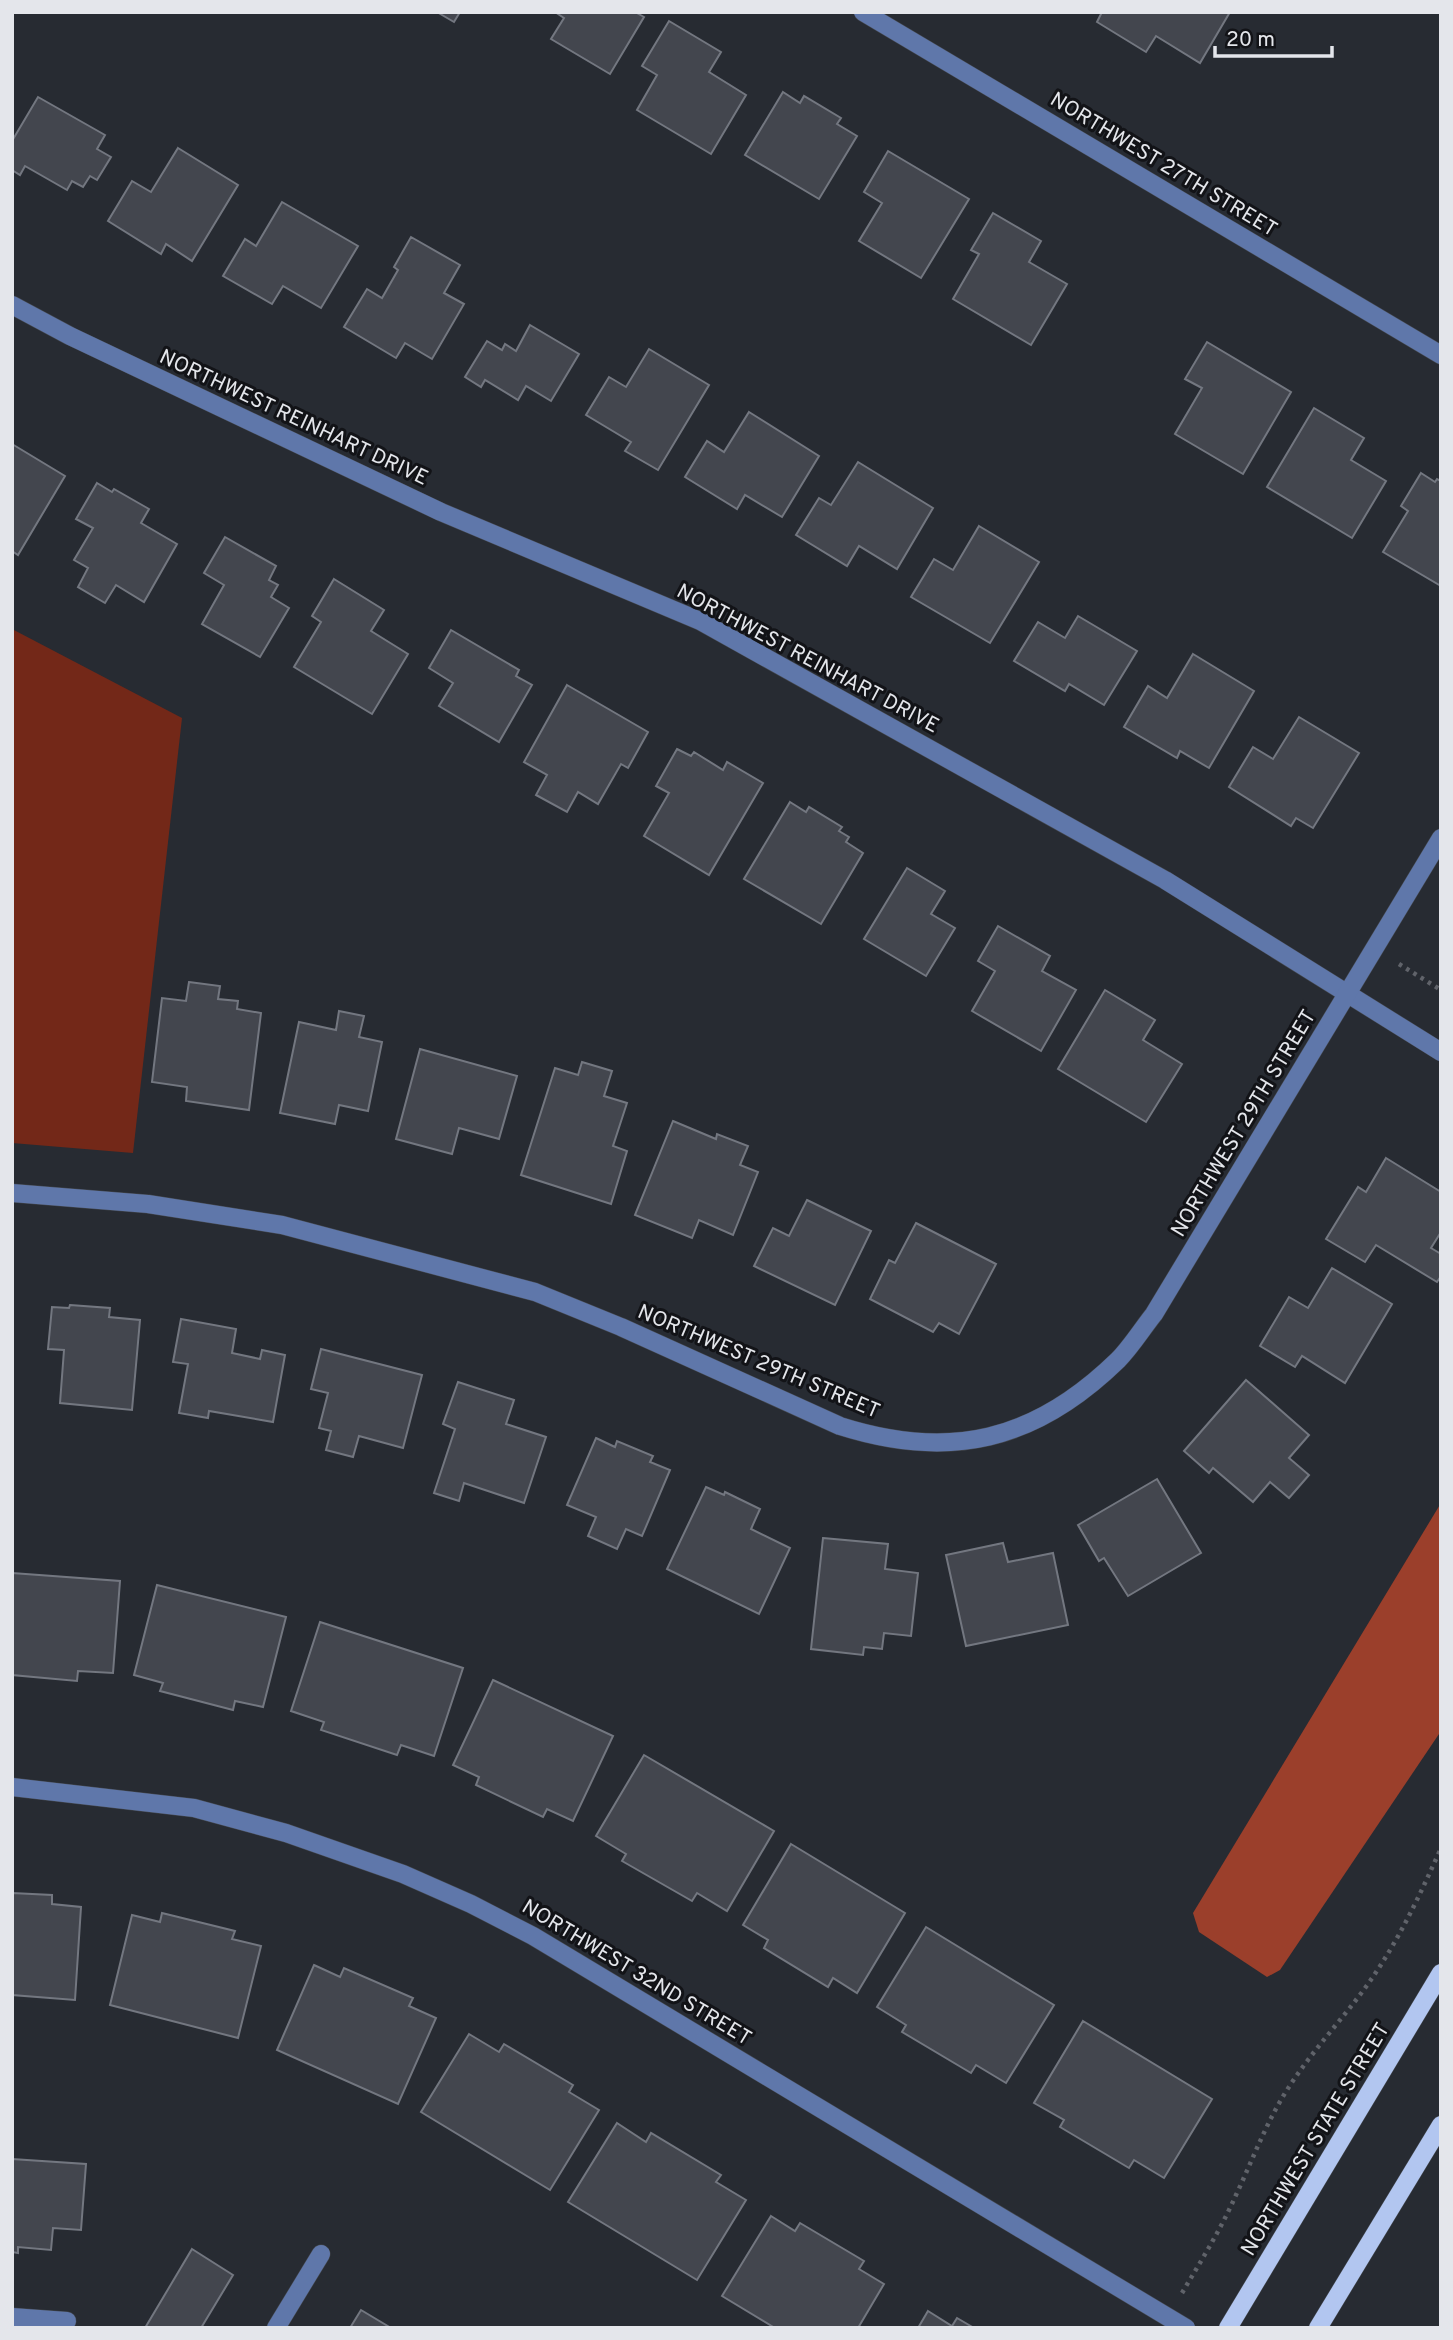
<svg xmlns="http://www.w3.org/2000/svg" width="1453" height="2340" font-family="Overpass,sans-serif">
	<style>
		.green { fill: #732818 }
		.water { fill: #9b3f2b }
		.building { fill: #43464e; stroke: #737780; stroke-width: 2 }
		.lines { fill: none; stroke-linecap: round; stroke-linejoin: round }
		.minor-casing { stroke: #454950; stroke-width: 19 }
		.major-casing { stroke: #454950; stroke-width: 19 }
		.path { stroke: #60636a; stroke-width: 4.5; stroke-dasharray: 3.5 5; stroke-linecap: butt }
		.minor { stroke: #5f77aa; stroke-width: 18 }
		.major { stroke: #b2c6f0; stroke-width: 18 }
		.labels { text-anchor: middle; stroke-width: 6; stroke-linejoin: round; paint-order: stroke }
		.street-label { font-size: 21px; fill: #e4e6eb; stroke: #121317 }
	</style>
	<rect width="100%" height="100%" fill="#272b32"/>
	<polygon class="green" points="12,629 182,718 133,1153 12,1143"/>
	<polygon class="water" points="1441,1503 1441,1731 1280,1970 1267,1977 1199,1932 1193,1913"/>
	<g class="building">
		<polygon points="437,12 460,12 454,22"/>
		<polygon points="555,12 635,12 644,17 610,74 551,39 564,18"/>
		<polygon points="1102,12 1230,12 1200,63 1156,36 1146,52 1097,22"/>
		<polygon points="669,21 721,52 709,72 746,95 711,154 637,110 657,75 642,66"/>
		<polygon points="783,92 800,103 804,96 841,118 837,124 857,136 819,199 745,155"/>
		<polygon points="38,97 105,135 97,149 111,157 97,180 90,176 83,187 72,181 67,190 25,166 20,175 12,170 12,141"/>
		<polygon points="178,148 238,185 192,261 166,244 161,254 108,221 132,181 151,192"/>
		<polygon points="888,151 969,199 921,278 859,241 882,203 864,192"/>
		<polygon points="282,202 358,246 321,308 283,286 272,304 223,276 245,239 256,246"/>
		<polygon points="993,213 1041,241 1029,262 1067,284 1031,345 953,299 979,254 971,250"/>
		<polygon points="411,237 460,265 444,293 464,304 432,359 405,343 396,358 344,327 367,289 382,298 398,270 394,267"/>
		<polygon points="530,325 579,354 551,401 526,386 518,400 485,380 481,387 465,377 487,341 502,350 505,344 516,351"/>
		<polygon points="1207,342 1291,392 1243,474 1175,434 1202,388 1185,379"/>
		<polygon points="649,349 709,385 658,470 625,451 631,442 586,415 609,377 626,387"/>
		<polygon points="1314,408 1364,438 1351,460 1386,481 1352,538 1267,487"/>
		<polygon points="749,412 819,456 782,517 745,495 737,509 685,477 707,441 724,452"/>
		<polygon points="12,444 65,476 18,555 12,551"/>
		<polygon points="858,462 933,508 897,569 859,546 847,566 796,535 819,498 831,505"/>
		<polygon points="1421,473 1435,482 1437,479 1441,481 1441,586 1383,552 1408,511 1401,506"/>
		<polygon points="97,483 112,492 114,489 149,509 141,523 177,544 144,602 116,585 105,603 78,587 88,568 74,560 93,528 76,519"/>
		<polygon points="979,526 1039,562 990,643 911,597 934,559 953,570"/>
		<polygon points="225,537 276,566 269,580 278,585 271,597 289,608 260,657 202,624 224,585 204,573"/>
		<polygon points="334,579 384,610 371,631 408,654 372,714 294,667 321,622 312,616"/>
		<polygon points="1078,616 1137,651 1104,705 1069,684 1065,691 1014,661 1038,622 1065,638"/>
		<polygon points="451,630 519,670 516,676 532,685 499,742 439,706 453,683 429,668"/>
		<polygon points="1193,654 1254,691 1209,768 1180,751 1177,758 1124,727 1148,686 1167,698"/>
		<polygon points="567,685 648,732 628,768 621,764 598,804 578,792 567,812 536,795 547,775 524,762"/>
		<polygon points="1299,717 1359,753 1313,828 1296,818 1291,826 1229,787 1253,747 1273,759"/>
		<polygon points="677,749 691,756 694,752 723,770 727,762 763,783 709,875 644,836 669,793 656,786"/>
		<polygon points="790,802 806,812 809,807 842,827 839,831 849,837 846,842 863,853 821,924 744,879"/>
		<polygon points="907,868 945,891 931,914 955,928 926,976 864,939"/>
		<polygon points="998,926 1050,956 1042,971 1076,990 1041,1051 972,1011 995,971 978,961"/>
		<polygon points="189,982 220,986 218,999 238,1001 237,1009 261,1013 249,1110 186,1101 187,1087 152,1082 162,998 186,1001"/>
		<polygon points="1105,990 1155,1020 1143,1040 1182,1064 1146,1122 1058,1069"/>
		<polygon points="339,1011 364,1016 359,1037 382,1042 368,1111 339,1105 335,1124 280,1113 299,1022 336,1030"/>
		<polygon points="420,1049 517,1076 499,1139 459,1128 452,1154 396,1139"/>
		<polygon points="582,1062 612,1071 604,1096 627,1103 613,1146 627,1151 611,1204 521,1175 555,1068 578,1075"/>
		<polygon points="673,1121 716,1139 717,1134 748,1146 740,1165 758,1172 733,1235 699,1220 692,1238 635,1215"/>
		<polygon points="1386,1158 1441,1192 1441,1232 1431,1248 1441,1254 1441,1276 1437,1282 1376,1245 1365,1262 1326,1239 1358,1187 1366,1192"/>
		<polygon points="807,1200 871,1231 835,1305 754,1266 773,1228 789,1236"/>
		<polygon points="916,1223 996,1264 959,1334 939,1323 933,1332 870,1299 889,1260 895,1263"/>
		<polygon points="1332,1268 1392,1304 1345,1383 1302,1356 1295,1367 1260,1346 1289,1297 1308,1308"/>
		<polygon points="70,1305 110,1308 109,1317 140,1320 132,1410 60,1403 64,1350 48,1349 52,1307 69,1308"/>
		<polygon points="181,1319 236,1329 232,1353 260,1359 262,1350 285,1355 273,1422 209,1411 208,1418 179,1413 188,1364 173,1362"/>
		<polygon points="321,1349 422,1375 403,1448 359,1436 353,1457 326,1450 331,1431 319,1428 328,1393 311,1389"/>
		<polygon points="1246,1380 1309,1435 1289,1458 1309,1475 1289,1498 1270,1482 1253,1502 1213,1468 1209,1473 1184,1451"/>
		<polygon points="458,1382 514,1400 506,1424 546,1437 524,1503 464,1483 459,1501 434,1493 455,1429 443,1424"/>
		<polygon points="596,1438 615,1447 617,1441 653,1456 650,1462 670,1470 642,1536 626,1529 617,1549 588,1536 596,1517 567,1505"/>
		<polygon points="1157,1479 1201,1553 1128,1596 1104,1558 1099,1561 1078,1525"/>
		<polygon points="706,1487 724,1495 725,1492 760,1509 751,1529 790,1548 759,1614 667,1569"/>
		<polygon points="823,1538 888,1544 885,1569 918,1573 911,1636 884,1633 882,1649 864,1647 863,1655 811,1649"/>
		<polygon points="1003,1543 1008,1562 1053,1553 1068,1625 966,1646 946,1555"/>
		<polygon points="12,1573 120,1581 113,1673 78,1671 77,1681 12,1675"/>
		<polygon points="157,1585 286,1617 263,1707 235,1701 233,1710 160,1691 163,1683 134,1675"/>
		<polygon points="320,1622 463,1668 434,1756 401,1745 397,1755 321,1730 324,1722 291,1711"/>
		<polygon points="493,1680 613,1736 573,1821 547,1809 543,1817 476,1785 479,1777 453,1765"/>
		<polygon points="644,1755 774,1831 727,1911 697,1893 692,1901 622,1861 626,1854 596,1836"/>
		<polygon points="791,1844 905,1913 857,1993 833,1978 828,1987 764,1948 768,1940 743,1925"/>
		<polygon points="12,1893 52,1895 52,1904 81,1907 75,2000 12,1995"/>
		<polygon points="162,1913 235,1931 232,1939 261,1946 238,2038 110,2005 132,1915 160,1922"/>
		<polygon points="926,1927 1054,2005 1006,2083 976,2065 971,2073 902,2032 906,2025 877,2007"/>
		<polygon points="314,1965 340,1977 344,1968 413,1998 409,2006 436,2018 398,2104 277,2050"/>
		<polygon points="1083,2021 1212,2099 1164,2178 1134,2160 1129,2168 1060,2127 1064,2120 1034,2103"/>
		<polygon points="469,2034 499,2052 504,2044 573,2085 569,2092 599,2110 550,2190 421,2112"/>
		<polygon points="617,2123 646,2142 651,2133 721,2175 716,2182 746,2200 697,2280 568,2202"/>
		<polygon points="12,2159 86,2164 81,2230 53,2228 51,2250 18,2247 18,2253 12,2252"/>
		<polygon points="771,2216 795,2231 800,2223 864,2261 859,2269 884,2284 858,2328 775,2328 722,2296"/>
		<polygon points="192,2249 233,2275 201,2328 145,2328"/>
		<polygon points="361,2310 391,2328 350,2328"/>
		<polygon points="928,2311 952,2326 957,2318 974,2328 918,2328"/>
	</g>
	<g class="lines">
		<g class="minor-casing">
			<g id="minor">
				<polyline points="863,12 1441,355"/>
				<polyline points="12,305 70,336 441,512 700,621 1165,880 1441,1052"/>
				<path d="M12,1193L148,1204L282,1225L535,1292L621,1327L840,1426C950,1461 1035,1441 1118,1360C1131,1347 1142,1329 1154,1314L1441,838"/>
				<polyline points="12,1787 194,1808 286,1833 403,1874 471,1904 533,1936 1186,2328"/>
				<polyline points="12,2317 67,2321"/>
				<polyline points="276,2328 321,2254"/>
			</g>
		</g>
		<g class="major-casing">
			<g id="major">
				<polyline points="1228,2328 1441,1973"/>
				<polyline points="1318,2328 1441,2125"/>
			</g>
		</g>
		<g class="path">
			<polyline points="1399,964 1441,990"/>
			<path d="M1182,2293C1201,2261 1221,2229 1236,2195C1253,2159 1266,2123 1287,2090C1311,2052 1342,2020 1368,1984C1399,1940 1419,1897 1441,1848"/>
		</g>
		<use href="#minor" class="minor"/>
		<use href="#major" class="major"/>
	</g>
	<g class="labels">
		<g class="street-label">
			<text transform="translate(1164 164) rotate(31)" y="7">NORTHWEST 27TH STREET</text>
			<text transform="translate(294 417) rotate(25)" y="7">NORTHWEST REINHART DRIVE</text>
			<text transform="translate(808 658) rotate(28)" y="7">NORTHWEST REINHART DRIVE</text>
			<text transform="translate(1243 1123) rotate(-59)" y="7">NORTHWEST 29TH STREET</text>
			<text transform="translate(759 1361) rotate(23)" y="7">NORTHWEST 29TH STREET</text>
			<text transform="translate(637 1972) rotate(31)" y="7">NORTHWEST 32ND STREET</text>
			<text transform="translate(1315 2139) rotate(-59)" y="7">NORTHWEST STATE STREET</text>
		</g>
	</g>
	<rect width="1453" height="2340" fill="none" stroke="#e4e6eb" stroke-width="28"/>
	<path d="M1215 46v10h117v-10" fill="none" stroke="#e4e6eb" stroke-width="3.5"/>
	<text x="1226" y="46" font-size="21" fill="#e4e6eb" stroke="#121317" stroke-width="5" paint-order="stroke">20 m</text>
</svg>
